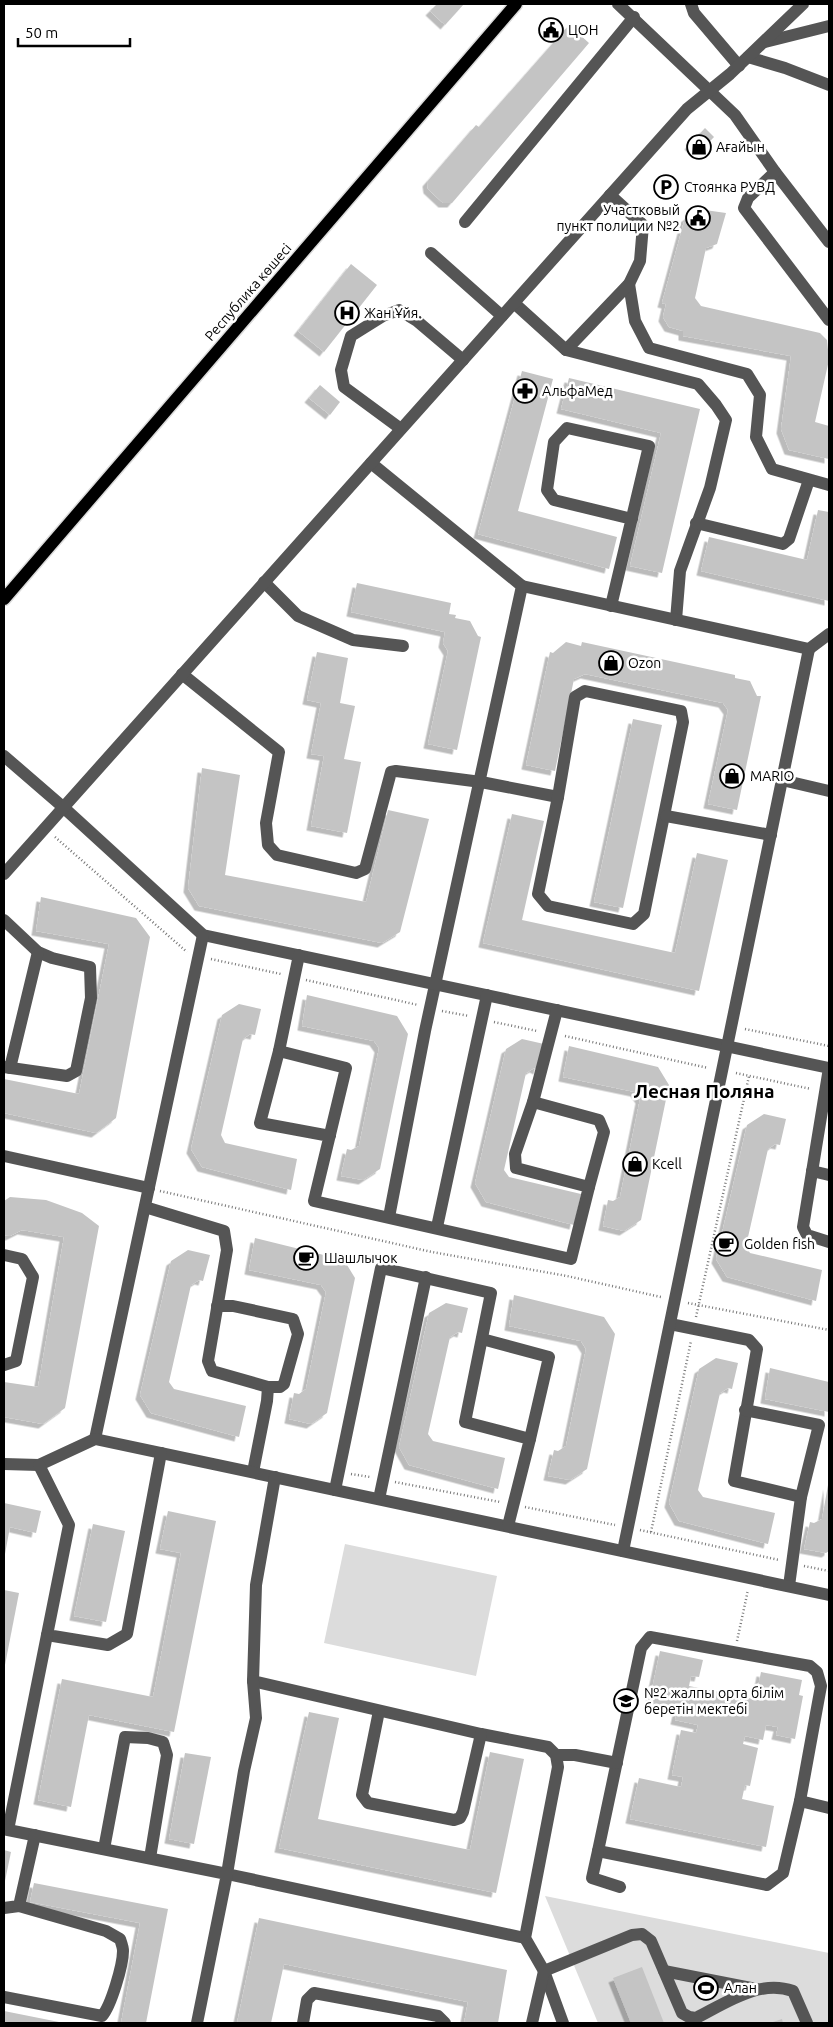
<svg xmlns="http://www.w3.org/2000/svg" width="833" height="2027" font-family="Ubuntu,sans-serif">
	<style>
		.green { fill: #dcdcdc }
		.building { fill: #c4c4c4; filter: url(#shadow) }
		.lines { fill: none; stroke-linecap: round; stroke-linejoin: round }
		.major-casing { stroke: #dbdbdb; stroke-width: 15 }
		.path { stroke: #777; stroke-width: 2.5; stroke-dasharray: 1 2.5; stroke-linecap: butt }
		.minor { stroke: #555; stroke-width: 12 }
		.major { stroke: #000; stroke-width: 12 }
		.labels { text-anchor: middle; stroke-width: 5; stroke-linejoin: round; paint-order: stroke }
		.poi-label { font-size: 14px; fill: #000; stroke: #fff; text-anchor: start }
		.street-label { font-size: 14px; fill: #000; stroke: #fff }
		.district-label { font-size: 19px; font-weight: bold; fill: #000; stroke: #fff }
	</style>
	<defs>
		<filter id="shadow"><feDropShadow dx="-4.5" dy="4.5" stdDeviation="0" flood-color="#0004"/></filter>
	</defs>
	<rect width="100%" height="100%" fill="#fff"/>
	<g class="green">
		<polygon points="345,1544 497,1576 476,1676 324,1643"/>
		<polygon points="545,1896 829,1953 829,2023 598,2023"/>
	</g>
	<g class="building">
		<polygon points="437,4 464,4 445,25 430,11"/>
		<polygon points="569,25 589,43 452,203 443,203 428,189 427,182 476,125 479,127"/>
		<polygon points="705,128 714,137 698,154 689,145"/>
		<polygon points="698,209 726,213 717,244 706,248 695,298 701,306 820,333 827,340 829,360 815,422 829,426 829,459 789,450 781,429 791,356 683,336 683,331 669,327 663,317 666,304 662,303 685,218"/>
		<polygon points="351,264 377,285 324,352 298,331"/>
		<polygon points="522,371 553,379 518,511 617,537 609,569 478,534"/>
		<polygon points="569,378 700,409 662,573 630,566 661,433 561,409"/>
		<polygon points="320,385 340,402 330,415 309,398"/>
		<polygon points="818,510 829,512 829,601 701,571 709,537 807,560"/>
		<polygon points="357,583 451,603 449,614 456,615 455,618 470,621 478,636 481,637 457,750 428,744 448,651 443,643 445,632 351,612"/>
		<polygon points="566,642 581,646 582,642 735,675 735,678 750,681 757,696 761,696 737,810 708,804 728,710 723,703 585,674 574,679 555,771 526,765 550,652 553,653"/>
		<polygon points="317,652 348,658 340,703 355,706 344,759 361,762 347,833 311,826 324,756 311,754 321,703 307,700"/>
		<polygon points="633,719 662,725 623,908 594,902"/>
		<polygon points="202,768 240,775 225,875 366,902 388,810 429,819 400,932 382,943 199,906 188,888"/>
		<polygon points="512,814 544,821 522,920 675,953 697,853 728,860 699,991 483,943"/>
		<polygon points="41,897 136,918 150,937 116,1118 96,1133 4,1113 4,1079 79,1094 109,944 36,931"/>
		<polygon points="307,995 397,1016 408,1034 380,1169 363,1180 341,1176 347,1149 351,1150 359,1146 379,1048 374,1041 302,1026"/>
		<polygon points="239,1004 261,1009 255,1035 250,1034 243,1039 221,1135 225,1143 297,1159 291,1190 202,1167 191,1149 222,1015"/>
		<polygon points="522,1039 544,1044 538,1070 534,1068 526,1073 504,1170 509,1177 581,1194 574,1225 486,1202 475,1183 506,1049"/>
		<polygon points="569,1046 658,1067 669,1085 641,1220 624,1231 603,1226 608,1200 613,1201 620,1197 640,1099 635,1092 563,1077"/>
		<polygon points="764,1114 786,1119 780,1145 775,1144 768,1149 746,1246 750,1253 822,1270 816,1301 727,1277 716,1259 747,1125"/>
		<polygon points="10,1197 46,1200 82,1213 99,1226 65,1408 43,1424 4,1417 4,1382 38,1387 64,1237 22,1230 10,1236 4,1235 4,1201"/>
		<polygon points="255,1238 344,1260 355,1278 327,1413 311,1424 289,1419 294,1393 299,1394 306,1389 326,1292 321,1285 249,1270"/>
		<polygon points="188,1250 210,1255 203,1281 199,1280 191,1285 169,1382 174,1389 246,1406 239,1437 151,1413 140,1395 171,1261"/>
		<polygon points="514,1295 604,1317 615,1334 587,1469 570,1480 548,1476 554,1450 558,1451 566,1446 586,1349 581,1341 509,1326"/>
		<polygon points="446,1303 468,1308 462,1333 458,1332 450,1337 428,1434 433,1441 505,1458 498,1489 409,1465 399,1447 429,1313"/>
		<polygon points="716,1358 738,1363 732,1389 728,1388 720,1393 698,1490 703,1497 775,1513 768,1544 679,1521 669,1503 699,1369"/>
		<polygon points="770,1368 829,1382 829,1412 765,1399"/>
		<polygon points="828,1485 829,1551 826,1553 804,1549 810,1522 814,1523 822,1519"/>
		<polygon points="4,1503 41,1511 36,1533 10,1527 5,1554"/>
		<polygon points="168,1511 216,1521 174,1732 89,1715 71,1807 38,1800 62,1679 153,1697 181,1553 160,1549"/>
		<polygon points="93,1524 125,1531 106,1622 74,1616"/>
		<polygon points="4,1590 19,1593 5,1665 4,1665"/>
		<polygon points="660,1651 703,1660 699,1677 691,1676 689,1686 763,1701 765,1693 757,1692 761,1672 802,1680 799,1695 803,1696 795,1739 776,1735 778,1727 766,1725 763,1740 745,1736 743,1744 758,1748 750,1786 745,1785 742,1799 774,1806 766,1847 630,1819 639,1778 681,1787 683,1777 672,1775 681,1730 696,1733 698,1725 675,1720 678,1707 666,1704 665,1711 648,1708"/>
		<polygon points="309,1712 339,1718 318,1819 470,1850 490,1752 524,1759 496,1893 279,1848"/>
		<polygon points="185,1753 211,1757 194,1844 169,1839"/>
		<polygon points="4,1850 11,1852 5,1881 4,1880"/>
		<polygon points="34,1883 168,1909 146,2023 121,2023 140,1923 30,1902"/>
		<polygon points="259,1918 507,1970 498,2023 464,2023 468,2002 284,1964 271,2023 237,2023"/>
		<polygon points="642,1967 664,2023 631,2023 613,1978"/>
		<polygon points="4,2011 59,2022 59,2023 4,2023"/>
		<polygon points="782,2019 783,2023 770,2023"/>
	</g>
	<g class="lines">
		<g class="major-casing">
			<polyline id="major" points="4,599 516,4"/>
		</g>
		<g class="path">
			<polyline points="55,837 187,952"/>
			<polyline points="211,959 281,974"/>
			<polyline points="306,980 418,1005"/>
			<polyline points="442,1011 469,1016"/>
			<polyline points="494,1022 537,1031"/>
			<polyline points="745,1029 829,1046"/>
			<polyline points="565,1036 708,1068"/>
			<polyline points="736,1073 811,1089"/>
			<polyline points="160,1191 432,1252 567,1276 661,1297"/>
			<polyline points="688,1303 829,1330"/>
			<polyline points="696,1317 749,1076"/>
			<polyline points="351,1474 370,1477"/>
			<polyline points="395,1482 500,1502"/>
			<polyline points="525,1507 615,1525"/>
			<polyline points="640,1530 779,1560"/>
			<polyline points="651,1532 691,1341"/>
			<polyline points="804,1566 829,1571"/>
			<polyline points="737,1641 748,1590"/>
		</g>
		<g class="minor">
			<polyline points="618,4 735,115 775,172 829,242"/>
			<polyline points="691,4 694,13 739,66"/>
			<polyline points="765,42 829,26"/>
			<polyline points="748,57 785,68 829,85"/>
			<polyline points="775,172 748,198 744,208 829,320"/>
			<polyline points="465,222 634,17"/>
			<polyline points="431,253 502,316"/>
			<polyline points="629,284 635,321 649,348 747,374 760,395 756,437 772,469 829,485"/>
			<polyline points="514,303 566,350 629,284 640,261 643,225 610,195"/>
			<polyline points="566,350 698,384 716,405 726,420 710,488 680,571 676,620"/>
			<polyline points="401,429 344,387 341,370 351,336 383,316 399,310 417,321 463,360"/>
			<polyline points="371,463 522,586 425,1031 389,1217"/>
			<polyline points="696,523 783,544 789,539 809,480"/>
			<polyline points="264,582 298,616 353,640 403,646"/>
			<polyline points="522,586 809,649 829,634"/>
			<polyline points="611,606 649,446 567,428 554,442 547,490 554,500 632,519"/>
			<polyline points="182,674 279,752 266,823 268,845 277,855 356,873 365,869 391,772 396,771 481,782 558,797"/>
			<polygon points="585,691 681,711 683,722 644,914 633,924 548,906 538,894 558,797 575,697"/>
			<polyline points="4,756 63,807 203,935 829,1068"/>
			<polyline points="782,780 829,791"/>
			<polyline points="666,816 771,835"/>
			<polyline points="4,874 687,109 730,74 803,4"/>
			<polyline points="4,920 38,952 52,958 90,967 91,998 76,1071 67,1076 4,1067"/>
			<polyline points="279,1051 299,955"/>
			<polyline points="10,1068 38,952"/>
			<polyline points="829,1068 803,1227 807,1235 829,1242"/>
			<polyline points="533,1102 599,1120 604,1132 589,1187"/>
			<polyline points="330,1136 260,1123 279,1051 346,1068 314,1201 571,1259 589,1187 516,1168 515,1154 533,1102 557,1010"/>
			<polyline points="4,1156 149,1188"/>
			<polyline points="812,1171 829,1175"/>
			<polyline points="145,1207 224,1231 227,1250 208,1361 212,1371 268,1387 267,1401 253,1472"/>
			<polyline points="437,1227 487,995"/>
			<polyline points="4,1255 22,1259 33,1277 16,1361 4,1365"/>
			<polyline points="217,1306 233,1306 293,1319 298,1334 284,1384 280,1387 268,1387"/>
			<polyline points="670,1324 749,1340 757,1349 734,1481 801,1497 789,1586"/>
			<polyline points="482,1339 549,1357 530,1439"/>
			<polyline points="745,1410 819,1425 801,1497"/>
			<polyline points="95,1439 203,935"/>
			<polyline points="4,1464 39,1465 95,1439 829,1595"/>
			<polyline points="39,1465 69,1525 47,1635 108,1645 127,1634 161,1453"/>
			<polyline points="275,1477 256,1585 253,1681 481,1734 548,1747 556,1755 558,1767 525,1938 544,1971 563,2023"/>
			<polyline points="335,1490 381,1268 491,1293 465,1422 530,1439 508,1526"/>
			<polyline points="379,1499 426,1277"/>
			<polyline points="623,1551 809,649"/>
			<polygon points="650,1637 810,1666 817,1672 821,1686 800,1801 783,1873 767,1885 598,1851 641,1648"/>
			<polyline points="253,1681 256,1718 244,1771 227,1874 525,1938"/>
			<polyline points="379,1711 362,1795 368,1803 454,1820 460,1818 463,1812 481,1734"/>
			<polyline points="556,1755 575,1755 617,1763"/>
			<polyline points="800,1801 829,1808"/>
			<polyline points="4,1829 8,1830 47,1635"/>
			<polyline points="8,1830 227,1874 197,2023"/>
			<polyline points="104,1849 125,1737 148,1738 163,1742 167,1755 150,1858"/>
			<polyline points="598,1851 592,1878 620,1887"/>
			<polyline points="4,1908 19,1906 35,1835"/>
			<polyline points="664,1971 756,1989"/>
			<path d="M4,1997L102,2016C111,2006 123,1965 123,1951C123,1947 121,1942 120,1939L106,1931L19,1906"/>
			<polyline points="303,2023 307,2000 314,1993 438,2016 445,2023"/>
			<path d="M532,2023L544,1971L632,1935L642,1934L651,1941L682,2013L689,2017L696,2018C726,2003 759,1979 793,1991L807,2023"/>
		</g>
		<use href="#major" class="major"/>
	</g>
	<defs>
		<g id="civic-ring" transform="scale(1.25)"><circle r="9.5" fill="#fff" stroke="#000" stroke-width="1.5"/><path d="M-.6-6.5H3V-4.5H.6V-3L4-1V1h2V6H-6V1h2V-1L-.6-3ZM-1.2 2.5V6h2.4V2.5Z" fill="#000"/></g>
		<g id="shop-ring" transform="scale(1.25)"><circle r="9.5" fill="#fff" stroke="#000" stroke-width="1.5"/><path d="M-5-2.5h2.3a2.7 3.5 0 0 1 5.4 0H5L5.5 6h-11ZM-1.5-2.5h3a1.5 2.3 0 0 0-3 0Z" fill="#000"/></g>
		<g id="parking-ring" transform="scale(1.25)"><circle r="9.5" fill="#fff" stroke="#000" stroke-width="1.5"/><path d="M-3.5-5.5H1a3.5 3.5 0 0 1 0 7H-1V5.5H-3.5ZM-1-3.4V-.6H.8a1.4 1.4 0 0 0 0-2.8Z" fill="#000"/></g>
		<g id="hospital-ring" transform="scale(1.25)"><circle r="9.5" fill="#fff" stroke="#000" stroke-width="1.5"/><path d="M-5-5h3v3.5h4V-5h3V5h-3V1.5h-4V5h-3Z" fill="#000"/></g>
		<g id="pharmacy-ring" transform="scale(1.25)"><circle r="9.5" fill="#fff" stroke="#000" stroke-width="1.5"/><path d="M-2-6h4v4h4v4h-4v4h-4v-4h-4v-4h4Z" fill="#000"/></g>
		<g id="cafe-ring" transform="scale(1.25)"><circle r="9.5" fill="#fff" stroke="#000" stroke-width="1.5"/><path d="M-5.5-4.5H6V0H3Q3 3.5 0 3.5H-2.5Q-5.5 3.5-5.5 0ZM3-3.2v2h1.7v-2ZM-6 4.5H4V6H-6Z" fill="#000"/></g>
		<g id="school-ring" transform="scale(1.25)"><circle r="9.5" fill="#fff" stroke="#000" stroke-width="1.5"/><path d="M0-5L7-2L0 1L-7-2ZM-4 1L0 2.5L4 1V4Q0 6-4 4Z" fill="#000"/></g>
		<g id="stadium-ring" transform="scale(1.25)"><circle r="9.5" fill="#fff" stroke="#000" stroke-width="1.5"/><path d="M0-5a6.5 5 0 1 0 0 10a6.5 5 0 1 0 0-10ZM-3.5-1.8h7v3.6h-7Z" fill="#000"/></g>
	</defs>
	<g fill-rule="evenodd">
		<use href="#civic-ring" x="551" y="30"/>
		<use href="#shop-ring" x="699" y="147"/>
		<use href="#parking-ring" x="666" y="187"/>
		<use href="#civic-ring" x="698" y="218"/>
		<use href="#hospital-ring" x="347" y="313"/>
		<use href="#pharmacy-ring" x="525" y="391"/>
		<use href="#shop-ring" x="611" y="663"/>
		<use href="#shop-ring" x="732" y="776"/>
		<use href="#shop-ring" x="635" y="1164"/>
		<use href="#cafe-ring" x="726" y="1244"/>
		<use href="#cafe-ring" x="306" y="1258"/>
		<use href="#school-ring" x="626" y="1701"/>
		<use href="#stadium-ring" x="706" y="1988"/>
	</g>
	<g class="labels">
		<g class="poi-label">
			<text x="568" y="35">ЦОН</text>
			<text x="716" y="152">Ағайын</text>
			<text x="684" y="192">Стоянка РУВД</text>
			<text x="680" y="215" text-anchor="end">Участковый<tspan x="680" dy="16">пункт полиции №2</tspan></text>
			<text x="364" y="318">Жан Ұйя.</text>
			<text x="542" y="396">АльфаМед</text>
			<text x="628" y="668">Ozon</text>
			<text x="750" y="781">MARIO</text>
			<text x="652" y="1169">Kcell</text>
			<text x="744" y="1249">Golden fish</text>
			<text x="324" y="1263">Шашлычок</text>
			<text x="644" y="1698">№2 жалпы орта білім<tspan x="644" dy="16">беретін мектебі</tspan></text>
			<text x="724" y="1993">Алан</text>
		</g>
		<g class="street-label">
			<text transform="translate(248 292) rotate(-49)" y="5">Республика көшесі</text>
		</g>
		<g class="district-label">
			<text x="704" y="1098">Лесная Поляна</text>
		</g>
	</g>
	<rect width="833" height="2027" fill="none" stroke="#000000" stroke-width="10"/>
	<path d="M18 38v8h112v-8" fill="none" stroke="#000000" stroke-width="2.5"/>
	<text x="25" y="38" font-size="15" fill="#000000" stroke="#ffffff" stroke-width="4" paint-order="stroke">50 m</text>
</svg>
